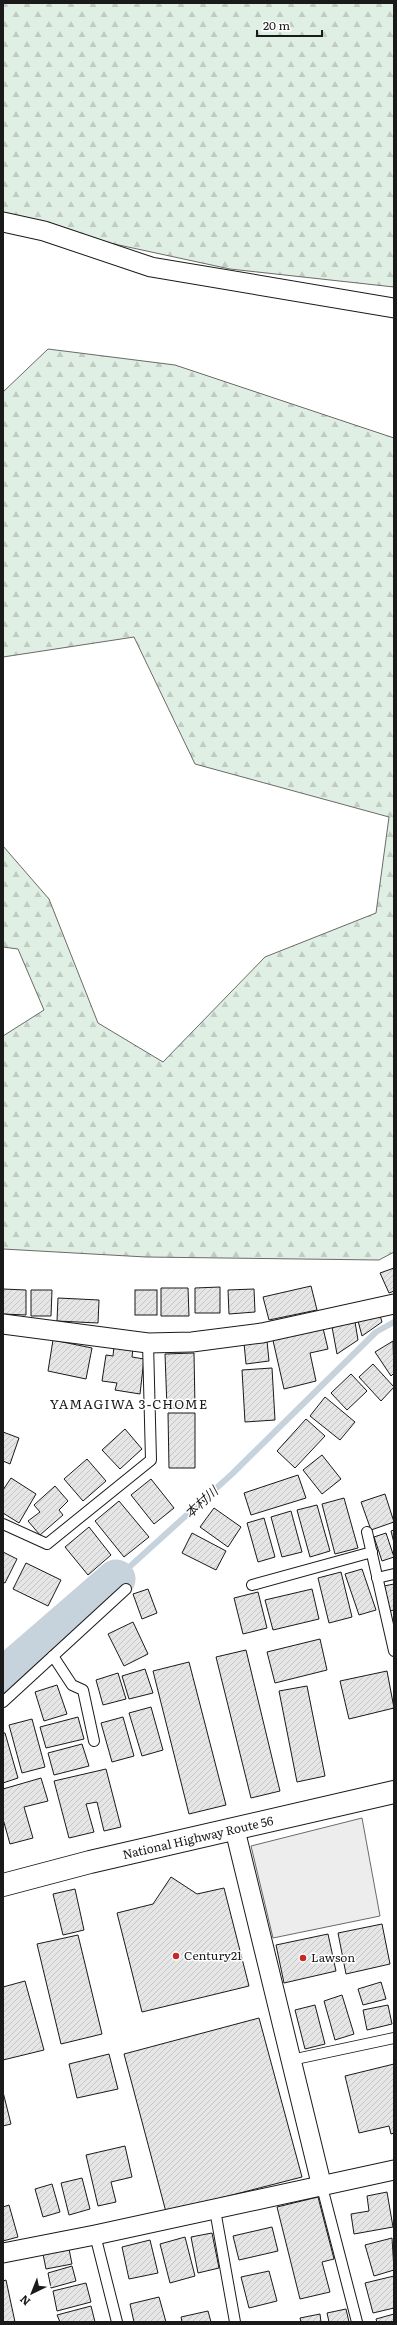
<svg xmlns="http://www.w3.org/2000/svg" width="397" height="2325" font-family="Literata,'Noto Sans JP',serif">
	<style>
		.forest { fill: url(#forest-firs); stroke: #6a6a6a }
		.parking { fill: #ededed; stroke: #6a6a6a }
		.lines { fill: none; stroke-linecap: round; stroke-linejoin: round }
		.stream { stroke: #c6d2dc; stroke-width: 6 }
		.river { stroke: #c6d2dc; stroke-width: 39 }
		.building { fill: url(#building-hatch); stroke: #1a1a1a }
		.service-casing { stroke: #1a1a1a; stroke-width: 12 }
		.minor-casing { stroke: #1a1a1a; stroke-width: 21 }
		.trunk-casing { stroke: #1a1a1a; stroke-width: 24 }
		.service { stroke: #fff; stroke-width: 10 }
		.minor { stroke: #fff; stroke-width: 19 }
		.trunk { stroke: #fff; stroke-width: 22 }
		.poi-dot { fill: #c62828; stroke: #fff; stroke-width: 1.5 }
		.labels { text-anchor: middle; stroke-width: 3; stroke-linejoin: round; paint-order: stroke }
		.street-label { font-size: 12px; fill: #1a1a1a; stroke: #fff }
		.poi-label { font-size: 12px; fill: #1a1a1a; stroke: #fff; text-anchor: start }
		.neighbourhood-label { font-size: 13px; letter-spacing: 1px; fill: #1a1a1a; stroke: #fff }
		.water-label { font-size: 13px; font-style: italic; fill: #1a1a1a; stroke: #fff }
	</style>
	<defs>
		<pattern id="forest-firs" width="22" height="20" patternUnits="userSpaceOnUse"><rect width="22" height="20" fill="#e0efe3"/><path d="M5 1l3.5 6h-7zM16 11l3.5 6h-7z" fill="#c0ccc2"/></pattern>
		<pattern id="building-hatch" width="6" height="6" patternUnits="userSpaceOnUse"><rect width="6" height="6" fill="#e6e6e6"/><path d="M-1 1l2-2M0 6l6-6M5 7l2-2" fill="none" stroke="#c5c5c5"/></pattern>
	</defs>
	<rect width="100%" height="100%" fill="#fff"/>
	<g class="forest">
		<polygon points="3,3 394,3 394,287 230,269 3,220"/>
		<polygon points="48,349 175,365 394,438 394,1252 379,1260 146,1257 3,1249 3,1036 44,1010 18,949 3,947 3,846 49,899 98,1023 163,1062 265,957 376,913 389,817 195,764 134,637 3,657 3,392"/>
	</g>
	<polygon class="parking" points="362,1818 380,1916 273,1938 251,1846"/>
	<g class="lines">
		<polyline class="stream" points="116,1579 232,1474 376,1332 394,1322"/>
		<polyline class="river" points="3,1677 116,1579"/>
	</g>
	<g class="building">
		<polygon points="394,1268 394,1291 389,1293 380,1273"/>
		<polygon points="311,1286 317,1310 269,1320 263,1297"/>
		<polygon points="220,1287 220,1313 195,1313 195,1288"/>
		<polygon points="161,1288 188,1288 189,1316 161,1316"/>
		<polygon points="3,1289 26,1290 26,1315 3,1314"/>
		<polygon points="254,1289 255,1312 229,1314 228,1290"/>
		<polygon points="31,1290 52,1290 51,1316 31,1316"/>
		<rect x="135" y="1290" width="22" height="25"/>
		<polygon points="58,1298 99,1300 98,1323 57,1321"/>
		<polygon points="379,1312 382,1322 362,1336 357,1317"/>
		<polygon points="355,1322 358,1340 337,1354 332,1327"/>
		<polygon points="322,1324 328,1349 310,1353 316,1381 284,1389 272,1336"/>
		<polygon points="53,1340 92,1348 86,1379 48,1371"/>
		<polygon points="267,1341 269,1361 246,1364 244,1343"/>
		<polygon points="393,1341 394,1373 391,1376 375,1352"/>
		<polygon points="114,1346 133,1348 132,1357 144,1359 140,1394 115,1390 117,1383 102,1381 106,1355 113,1356"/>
		<polygon points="194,1353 195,1408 167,1408 165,1354"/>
		<polygon points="373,1364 394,1387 381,1401 359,1377"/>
		<polygon points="272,1368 275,1420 245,1422 242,1370"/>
		<polygon points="351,1374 367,1391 347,1410 331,1393"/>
		<polygon points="325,1397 355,1422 340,1440 310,1416"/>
		<polygon points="168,1413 195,1413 195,1468 169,1468"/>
		<polygon points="306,1419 325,1436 295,1468 277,1451"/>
		<polygon points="125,1429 142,1449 120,1469 102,1450"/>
		<polygon points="3,1432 19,1438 10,1464 3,1461"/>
		<polygon points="322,1455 341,1479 322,1494 303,1470"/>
		<polygon points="87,1459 106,1481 83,1501 64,1479"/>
		<polygon points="298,1475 306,1498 251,1515 244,1493"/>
		<polygon points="11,1478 36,1494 19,1523 3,1513 3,1490"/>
		<polygon points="151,1479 174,1508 154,1524 131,1495"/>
		<polygon points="55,1486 68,1501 59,1510 63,1515 40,1535 28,1521 40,1512 34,1505"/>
		<polygon points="385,1494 394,1522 371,1530 361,1502"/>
		<polygon points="344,1498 358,1548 335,1554 322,1504"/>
		<polygon points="119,1501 149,1537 124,1557 95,1521"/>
		<polygon points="317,1505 330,1551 310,1557 297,1510"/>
		<polygon points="214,1508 241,1527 228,1547 200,1527"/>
		<polygon points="291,1511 302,1552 282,1557 271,1517"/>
		<polygon points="264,1518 275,1557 258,1562 247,1523"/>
		<polygon points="89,1527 111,1555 88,1575 65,1547"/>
		<polygon points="394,1530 394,1543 391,1531"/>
		<polygon points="192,1533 226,1551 216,1570 182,1553"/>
		<polygon points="386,1533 394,1557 382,1561 374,1537"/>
		<polygon points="3,1552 17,1559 5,1583 3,1582"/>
		<polygon points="26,1563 61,1580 48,1606 13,1589"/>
		<polygon points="362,1569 376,1610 359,1615 345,1574"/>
		<polygon points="341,1572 352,1617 329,1623 318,1578"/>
		<polygon points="394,1584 394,1610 390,1611 384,1586"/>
		<polygon points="148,1589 157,1613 142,1619 133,1594"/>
		<polygon points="312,1589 319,1619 273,1630 265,1600"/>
		<polygon points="258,1592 267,1628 243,1634 234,1598"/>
		<polygon points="133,1622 148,1654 124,1666 108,1634"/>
		<polygon points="320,1639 327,1670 275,1683 267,1652"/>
		<polygon points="246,1650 280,1791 251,1798 216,1657"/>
		<polygon points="189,1662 226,1805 189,1814 153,1671"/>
		<polygon points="145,1669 153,1693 129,1699 122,1676"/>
		<polygon points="387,1671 394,1708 349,1719 340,1681"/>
		<polygon points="118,1673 126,1699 103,1705 96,1680"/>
		<polygon points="57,1685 67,1714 44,1721 35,1692"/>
		<polygon points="307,1686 325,1776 297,1782 279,1691"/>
		<polygon points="151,1707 163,1750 142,1756 129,1713"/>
		<polygon points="78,1717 84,1739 46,1748 40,1727"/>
		<polygon points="123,1717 134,1756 112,1762 101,1723"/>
		<polygon points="32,1719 45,1767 22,1773 9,1725"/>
		<polygon points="3,1733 5,1733 18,1778 3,1783"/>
		<polygon points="82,1744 89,1766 54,1775 48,1753"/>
		<polygon points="106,1769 121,1827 104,1831 97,1802 86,1804 94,1832 69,1838 54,1781"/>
		<polygon points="41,1778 48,1801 24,1807 33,1838 10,1844 3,1819 3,1789"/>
		<polygon points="171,1877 197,1894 224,1888 249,1986 142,2012 117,1913 153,1904"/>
		<polygon points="75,1889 84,1930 63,1935 53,1894"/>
		<polygon points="382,1924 390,1964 346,1974 338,1933"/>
		<polygon points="328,1934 336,1971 284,1983 276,1945"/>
		<polygon points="78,1935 102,2034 61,2044 37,1944"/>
		<polygon points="25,1981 44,2050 3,2060 3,1987"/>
		<polygon points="381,1982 386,1999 363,2005 358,1989"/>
		<polygon points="342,1995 354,2034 335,2040 324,2001"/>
		<polygon points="315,2005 325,2044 305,2049 295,2010"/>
		<polygon points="388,2005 392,2024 367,2030 363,2010"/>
		<polygon points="259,2018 302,2177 166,2212 124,2054"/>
		<polygon points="109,2054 118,2089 77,2098 69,2064"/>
		<polygon points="394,2064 394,2133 391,2134 389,2126 359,2133 345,2076"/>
		<polygon points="3,2092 11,2124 3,2126"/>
		<polygon points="125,2146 132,2177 111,2182 116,2202 98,2206 86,2155"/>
		<polygon points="82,2178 90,2209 69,2215 61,2183"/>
		<polygon points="52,2184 60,2212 43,2217 35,2189"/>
		<polygon points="387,2192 393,2227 354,2234 351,2214 369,2211 367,2196"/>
		<polygon points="318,2197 334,2259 322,2262 330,2292 300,2299 277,2207"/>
		<polygon points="9,2205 18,2237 3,2241 3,2207"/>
		<polygon points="272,2227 278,2251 239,2260 233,2236"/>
		<polygon points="212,2233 219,2268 198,2273 191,2237"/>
		<polygon points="185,2237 195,2276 170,2283 160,2244"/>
		<polygon points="392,2238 394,2270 374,2276 365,2245"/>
		<polygon points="150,2240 158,2273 129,2279 122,2247"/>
		<polygon points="69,2249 72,2264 46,2269 43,2254"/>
		<polygon points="72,2266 76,2281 51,2288 48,2273"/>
		<polygon points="269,2271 277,2301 249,2308 241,2277"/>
		<polygon points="394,2276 394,2308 373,2313 365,2283"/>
		<polygon points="6,2280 15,2322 3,2322 3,2281"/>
		<polygon points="86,2283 91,2302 57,2311 53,2291"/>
		<polygon points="159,2297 166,2322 134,2322 130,2304"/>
		<polygon points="91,2306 95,2322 60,2322 57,2315"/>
		<polygon points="346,2309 349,2322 329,2322 327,2313"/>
		<polygon points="208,2311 211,2322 182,2322 181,2317"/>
		<polygon points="320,2314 321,2322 301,2322 300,2318"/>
		<polygon points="394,2314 394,2322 377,2322 376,2319"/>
	</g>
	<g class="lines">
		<g class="service-casing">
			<g id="service">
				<polyline points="3,1524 47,1544 151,1460 148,1343"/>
				<polyline points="367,1532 394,1651"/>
				<polyline points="377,1578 394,1574"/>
				<polyline points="252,1585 372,1552"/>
				<polyline points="53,1656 72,1685 83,1690 94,1741"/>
				<polyline points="3,1702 126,1589"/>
				<polyline points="291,2060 394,2038"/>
				<polyline points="322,2187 357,2322"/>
				<polyline points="215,2210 235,2322"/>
				<polyline points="95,2235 117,2322"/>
			</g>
		</g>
		<g class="minor-casing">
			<g id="minor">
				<polyline points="3,222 44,231 151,267 394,308"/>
				<polyline points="3,1324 148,1343 192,1342 262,1333 394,1304"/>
				<polyline points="235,1830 322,2187"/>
				<polyline points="3,2253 95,2235 394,2170"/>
			</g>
		</g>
		<g class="trunk-casing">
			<polyline id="trunk" points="3,1885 90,1862 394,1792"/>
		</g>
		<use href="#service" class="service"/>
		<use href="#minor" class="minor"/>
		<use href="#trunk" class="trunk"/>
	</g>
	<g class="poi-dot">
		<circle cx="176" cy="1956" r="4"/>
		<circle cx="303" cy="1958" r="4"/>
	</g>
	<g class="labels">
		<g class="street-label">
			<text transform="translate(198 1838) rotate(-13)" y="4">National Highway Route 56</text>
		</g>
		<g class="poi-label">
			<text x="184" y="1960">Century21</text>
			<text x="311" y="1962">Lawson</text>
		</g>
		<g class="neighbourhood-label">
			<text x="129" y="1409">YAMAGIWA 3-CHOME</text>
		</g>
		<g class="water-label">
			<text transform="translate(201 1502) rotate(-42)" y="5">本村川</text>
		</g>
	</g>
	<rect width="397" height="2325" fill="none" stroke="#1a1a1a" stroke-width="8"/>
	<g transform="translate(32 2293) rotate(223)" stroke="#ffffff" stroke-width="3" paint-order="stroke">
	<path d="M0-3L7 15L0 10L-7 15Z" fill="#1a1a1a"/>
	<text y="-6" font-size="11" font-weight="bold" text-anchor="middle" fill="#1a1a1a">N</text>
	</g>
	<path d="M257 30v6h65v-6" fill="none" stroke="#1a1a1a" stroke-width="2"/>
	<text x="263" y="30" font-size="12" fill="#1a1a1a" stroke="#ffffff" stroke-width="3" paint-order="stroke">20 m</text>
</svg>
